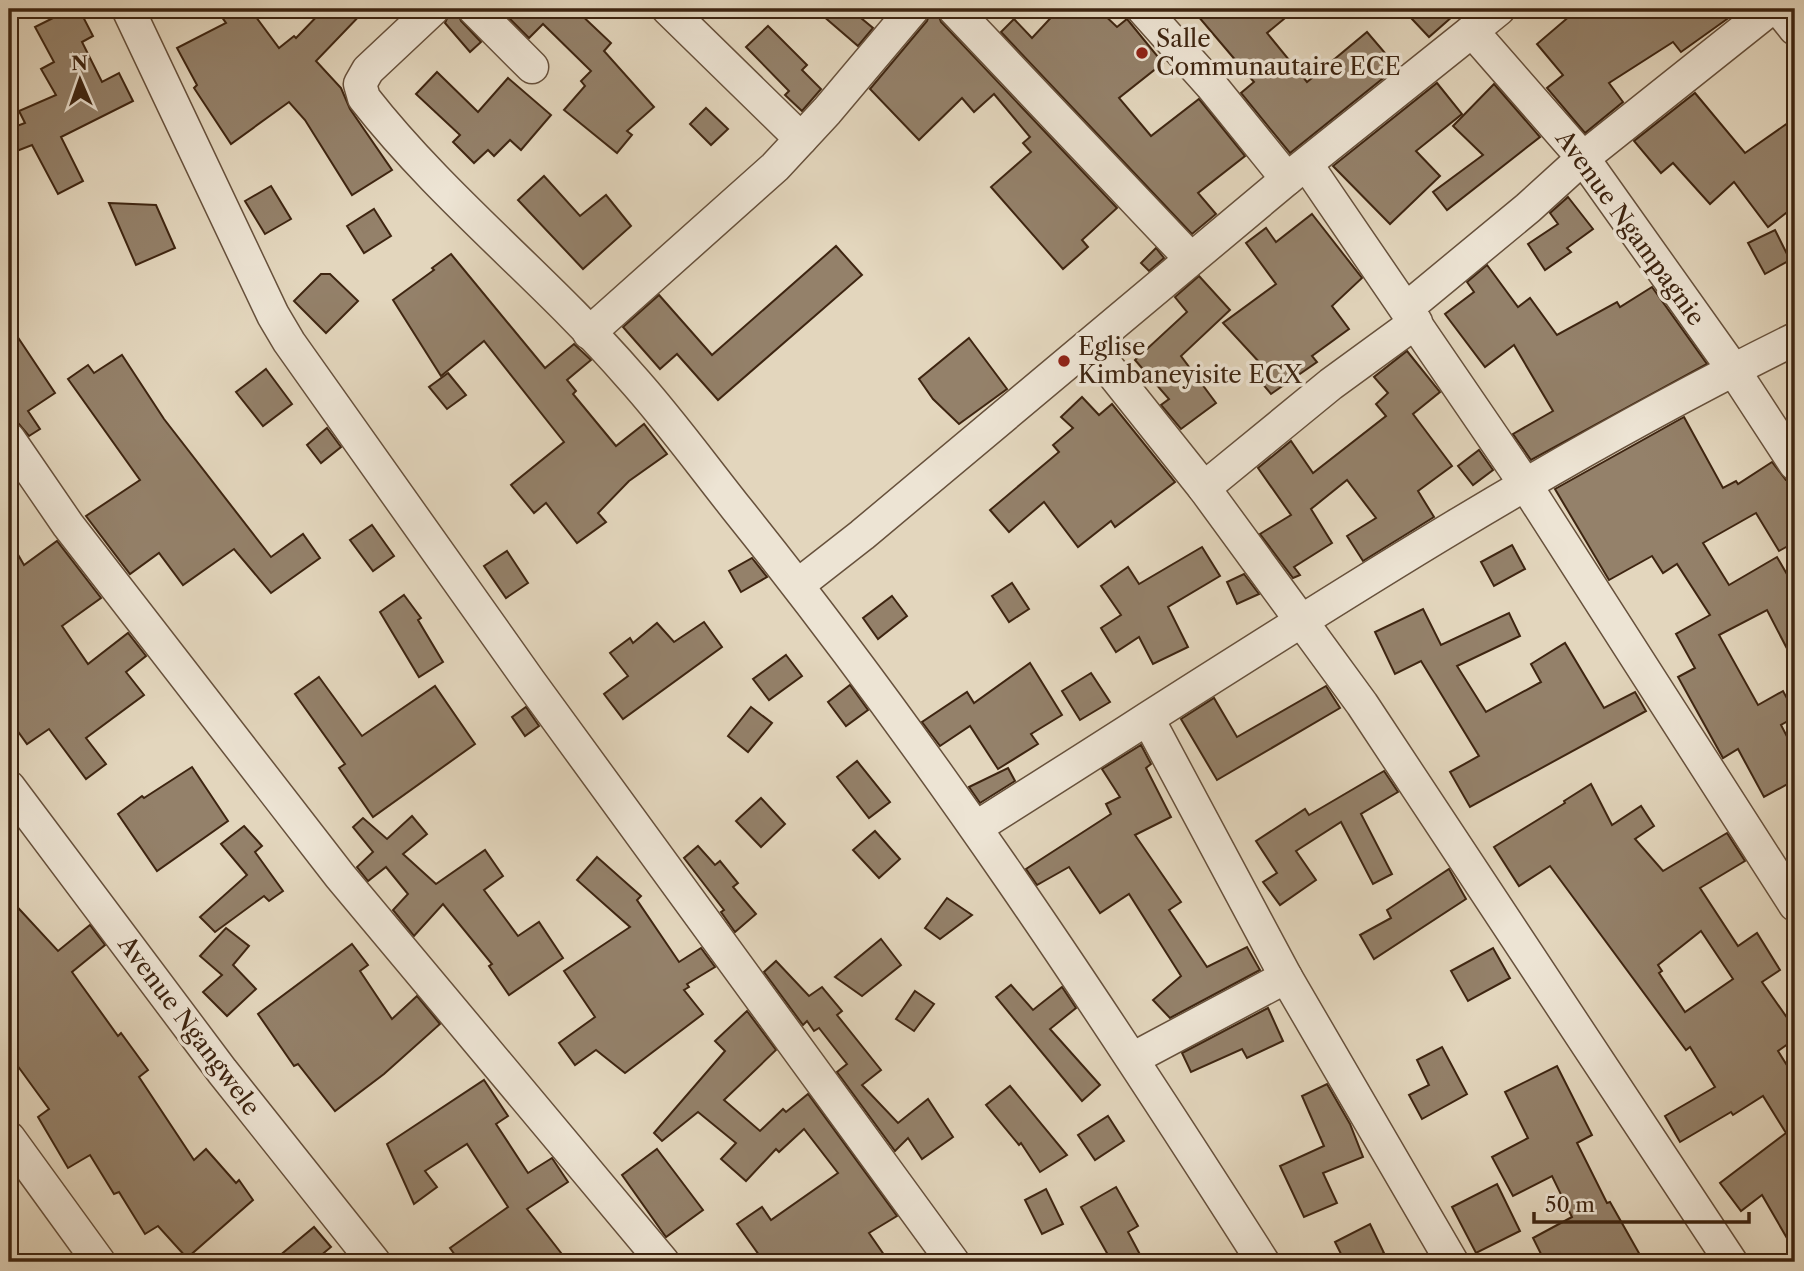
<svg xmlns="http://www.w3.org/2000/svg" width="1804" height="1271" font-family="'Libre Caslon Text',serif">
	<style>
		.building { fill: #94816a; stroke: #3e2511; stroke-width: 2; fill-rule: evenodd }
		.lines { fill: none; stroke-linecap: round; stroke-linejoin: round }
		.street-casing { stroke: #67513c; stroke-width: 35 }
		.street { stroke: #ede4d4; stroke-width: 32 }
		.poi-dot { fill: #8f2418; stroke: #ede4d4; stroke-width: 2.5 }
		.labels { text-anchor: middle; stroke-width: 7; stroke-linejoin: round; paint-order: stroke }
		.poi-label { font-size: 24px; fill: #3e2511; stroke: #ede4d4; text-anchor: start }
		.street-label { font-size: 24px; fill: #3e2511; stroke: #ede4d4 }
	</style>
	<rect width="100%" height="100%" fill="#e3d6bd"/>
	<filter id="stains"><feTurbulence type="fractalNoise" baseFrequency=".00286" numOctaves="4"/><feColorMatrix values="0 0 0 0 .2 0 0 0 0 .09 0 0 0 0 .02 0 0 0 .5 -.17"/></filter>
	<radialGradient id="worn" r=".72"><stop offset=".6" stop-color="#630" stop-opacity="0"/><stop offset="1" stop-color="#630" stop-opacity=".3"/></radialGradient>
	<g class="building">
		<polygon points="71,9 79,9 93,36 82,42 102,82 119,73 133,101 61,137 83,181 58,194 32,145 9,154 9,129 25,123 19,111 56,95 41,69 54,62 35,27"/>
		<polygon points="216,9 250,9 279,48 294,36 296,38 324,9 366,9 316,61 341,88 350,109 392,170 352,195 305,120 289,102 231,144 194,88 197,85 177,48 226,23"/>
		<polygon points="451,9 456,9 461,21 481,42 470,52 445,23"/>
		<polygon points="500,9 575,9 611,43 604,51 654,107 627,131 632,135 617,153 564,110 585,86 581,81 591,71 543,24 529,38"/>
		<polygon points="815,9 850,9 873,28 858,46"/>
		<polygon points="931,9 936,9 941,22 1117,208 1082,240 1088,247 1063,269 991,187 1031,152 1023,143 1030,137 994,94 974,112 962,98 919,140 870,89 927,21"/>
		<polygon points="1059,9 1098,9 1117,27 1127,19 1163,63 1119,98 1151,136 1199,99 1245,156 1198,193 1216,214 1192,234 1001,32 1014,19 1032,38"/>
		<polygon points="1192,9 1296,9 1267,33 1307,82 1367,32 1397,67 1290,153 1241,93 1254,82"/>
		<polygon points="1424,9 1461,9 1429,37 1412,19"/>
		<polygon points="1578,9 1741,9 1681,52 1673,42 1609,83 1623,102 1585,133 1547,88 1563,75 1537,44"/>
		<polygon points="768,26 807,65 802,70 821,89 802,111 785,95 789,91 746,47"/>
		<polygon points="437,72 478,112 508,78 551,115 521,150 510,140 494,156 488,150 474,163 453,142 460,135 416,94"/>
		<polygon points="1437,83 1462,114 1416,151 1440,176 1390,224 1333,166"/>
		<polygon points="1494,84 1540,137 1447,210 1433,192 1483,155 1453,126"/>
		<polygon points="1695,93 1745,153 1795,118 1795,206 1768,227 1734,182 1710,204 1673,163 1661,173 1634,141"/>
		<polygon points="706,108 728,129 711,145 690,124"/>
		<polygon points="544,176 580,216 606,195 631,226 583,269 518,200"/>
		<polygon points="271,186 291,219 265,234 245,201"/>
		<polygon points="1568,197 1593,229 1567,248 1571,252 1545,270 1528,244 1558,224 1550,213"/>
		<polygon points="109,203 156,205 175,248 136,265"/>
		<polygon points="374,209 391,236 364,253 347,226"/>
		<polygon points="1312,214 1362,278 1332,306 1349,329 1312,356 1317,362 1271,394 1251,370 1260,363 1223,323 1276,284 1246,243 1266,228 1276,242"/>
		<polygon points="1775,230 1790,260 1765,274 1748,243"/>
		<polygon points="836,246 862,275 718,400 677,354 660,369 623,327 659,295 712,355"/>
		<polygon points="1156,248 1164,258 1149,271 1141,263"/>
		<polygon points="451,254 545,368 574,344 591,360 567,380 576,391 573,394 616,446 644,424 667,454 629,481 598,513 606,522 577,543 546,503 534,513 511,485 564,442 484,341 441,376 393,300 434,270 432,268"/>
		<polygon points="1487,265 1518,307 1530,298 1557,335 1617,302 1620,307 1652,287 1707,364 1531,460 1513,434 1553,411 1514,345 1485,367 1445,314 1474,292 1467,282"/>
		<polygon points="321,274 330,274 358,301 326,333 294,301"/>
		<polygon points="1199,276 1230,310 1181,356 1216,403 1181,429 1161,405 1169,399 1135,360 1187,312 1175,297"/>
		<polygon points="9,324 55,393 28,411 40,429 29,436 18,423 9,421"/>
		<polygon points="969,338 1007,389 959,424 933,399 919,379"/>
		<polygon points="1407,351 1440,392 1413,414 1452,466 1418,491 1434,517 1363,561 1347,536 1376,518 1347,480 1311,509 1332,543 1294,567 1300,575 1293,578 1260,534 1291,515 1258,468 1291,441 1313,473 1386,416 1376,404 1388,393 1374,377"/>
		<polygon points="122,355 164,419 271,557 303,534 320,558 271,593 234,549 183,585 159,553 130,574 86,516 140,480 68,379 88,365 94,373"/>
		<polygon points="266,369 292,404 263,426 236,392"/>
		<polygon points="448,373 466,395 447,409 429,387"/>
		<polygon points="1082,397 1099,415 1112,404 1175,482 1115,527 1111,521 1078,547 1044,502 1009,532 990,510 1059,452 1053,445 1073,428 1061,417"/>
		<polygon points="1684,417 1723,488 1736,481 1738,484 1772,462 1786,480 1795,482 1795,542 1779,551 1756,513 1703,543 1729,585 1777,557 1795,588 1795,664 1767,610 1719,635 1758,705 1783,691 1795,713 1795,717 1781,725 1795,752 1795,780 1764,797 1738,749 1723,758 1678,677 1695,668 1676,634 1710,615 1677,564 1663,573 1652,556 1609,580 1555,489"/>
		<polygon points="327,428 341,447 321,463 307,445"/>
		<polygon points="1479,450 1493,470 1473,485 1458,466"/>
		<polygon points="372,525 394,556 373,571 350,540"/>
		<polygon points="9,539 24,565 57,541 101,598 62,626 88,664 128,633 146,656 126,672 144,695 86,738 106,764 86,779 49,729 27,744 9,719"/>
		<polygon points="1512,545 1525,569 1494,586 1481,562"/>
		<polygon points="1202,547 1220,576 1168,607 1188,647 1153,664 1139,637 1116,652 1101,628 1121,615 1101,586 1128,567 1139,584"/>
		<polygon points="507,551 528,583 506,598 484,566"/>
		<polygon points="752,558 767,577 741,592 729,571"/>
		<polygon points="1244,574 1259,594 1237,604 1227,582"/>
		<polygon points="1012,583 1029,609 1009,622 992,596"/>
		<polygon points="404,595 421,618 418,620 443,662 419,677 380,612"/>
		<polygon points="892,596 907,616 878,639 863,618"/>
		<polygon points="1423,609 1441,645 1509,613 1520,636 1457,666 1486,712 1541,682 1531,664 1565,643 1604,708 1635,692 1646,711 1470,807 1450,772 1479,756 1421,661 1395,674 1375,632"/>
		<polygon points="704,622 722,647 623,719 604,694 628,676 610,653 630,638 633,643 657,623 674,642"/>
		<polygon points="786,655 802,676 769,700 753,679"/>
		<polygon points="1030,663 1062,715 1031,734 1038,744 998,769 970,726 940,746 922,722 967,692 974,703"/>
		<polygon points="1091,673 1110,702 1080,720 1062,691"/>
		<polygon points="319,677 362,736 435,686 475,744 373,817 339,768 345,764 295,694"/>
		<polygon points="850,685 868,710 846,726 828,702"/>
		<polygon points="1326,686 1340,708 1217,780 1181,719 1214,698 1237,737"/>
		<polygon points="526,707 539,726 525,736 512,717"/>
		<polygon points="751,707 772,723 748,752 728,736"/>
		<polygon points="1141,745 1151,764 1146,768 1171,817 1135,835 1181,902 1169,910 1207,967 1247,947 1260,970 1170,1018 1153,1000 1181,976 1129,894 1100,913 1069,867 1037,885 1026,869 1111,814 1106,804 1120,797 1102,769"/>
		<polygon points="857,761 890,802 869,818 837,777"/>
		<polygon points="192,767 228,821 157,871 118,814 142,796 144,798"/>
		<polygon points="1008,768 1015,781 980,803 969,787"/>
		<polygon points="1384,771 1398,792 1361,814 1392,874 1373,884 1341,822 1296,851 1316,880 1280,905 1263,882 1277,873 1256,841 1305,809 1309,815"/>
		<path d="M1591,784L1612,825L1641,806L1654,826L1635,839L1663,871L1727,833L1745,861L1700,888L1738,946L1757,933L1780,970L1762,982L1795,1029V1039L1778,1051L1795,1078V1252L1762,1195L1741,1211L1720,1183L1786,1133L1763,1096L1733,1115L1731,1112L1680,1142L1665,1116L1715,1087L1690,1047L1686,1050L1550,866L1519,886L1494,847L1565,803L1564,801ZM1701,931L1733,979L1685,1012L1659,973L1662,971L1658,965Z"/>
		<polygon points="761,798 785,824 761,847 736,821"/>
		<polygon points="412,816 427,834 403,854 436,884 485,850 503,876 484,890 518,936 539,922 563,958 509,995 489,966 492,964 443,904 414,936 393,910 408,894 386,867 368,881 357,867 373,852 353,827 363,818 387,839"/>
		<polygon points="244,826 262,846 255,852 283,891 269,901 264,896 215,932 200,917 247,875 221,844"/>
		<polygon points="875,831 900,859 879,878 853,850"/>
		<polygon points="698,846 715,865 720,861 738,883 733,887 756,914 735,932 721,912 724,910 684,858"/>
		<polygon points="597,857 641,896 637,900 679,962 701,948 715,967 687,984 689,987 684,990 703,1014 625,1073 596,1050 575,1065 559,1043 595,1017 564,971 630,927 577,880"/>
		<polygon points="1449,869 1466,899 1374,959 1360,935 1391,918 1387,910"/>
		<polygon points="9,898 58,951 90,925 105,945 72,972 118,1036 121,1033 148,1070 139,1077 194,1160 206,1149 236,1183 239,1180 253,1200 187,1258 158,1226 145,1234 119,1192 114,1194 90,1155 68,1168 38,1117 49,1109 9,1054"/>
		<polygon points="947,898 972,915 940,939 925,928"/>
		<polygon points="226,928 249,946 233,965 256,989 227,1016 203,992 222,975 200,956"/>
		<polygon points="881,939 901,965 862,996 835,977"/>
		<polygon points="352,944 368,965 360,971 392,1019 417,996 440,1024 384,1074 335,1111 298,1064 294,1066 258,1014"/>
		<polygon points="1493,948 1510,978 1468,1001 1451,971"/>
		<polygon points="776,961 809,996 822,987 842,1011 837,1015 881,1070 862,1085 898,1123 928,1099 953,1137 922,1159 908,1138 895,1151 837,1072 847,1064 819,1028 814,1031 807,1021 803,1025 764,972"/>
		<polygon points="1011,985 1033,1010 1062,987 1076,1008 1050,1029 1100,1085 1082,1101 996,997"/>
		<polygon points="915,991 934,1004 914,1031 896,1019"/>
		<polygon points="1268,1008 1283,1041 1247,1058 1242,1049 1191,1072 1182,1053"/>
		<polygon points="747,1011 776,1050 724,1100 760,1131 783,1109 786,1112 808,1094 897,1216 869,1233 889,1262 764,1262 737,1224 762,1207 771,1220 838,1173 804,1129 779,1152 776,1149 746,1181 721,1159 736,1143 698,1112 662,1141 654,1133 725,1051 715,1041"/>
		<polygon points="1442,1047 1467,1094 1422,1119 1409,1095 1429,1085 1417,1060"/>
		<polygon points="1557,1066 1592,1135 1577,1143 1607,1203 1610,1202 1644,1262 1545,1262 1533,1238 1572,1217 1552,1176 1513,1196 1492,1157 1528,1138 1505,1092"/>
		<polygon points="484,1080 508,1116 496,1124 528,1173 552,1158 568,1182 527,1209 568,1262 460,1262 450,1248 508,1207 467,1144 425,1171 437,1187 414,1204 387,1144"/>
		<polygon points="1327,1084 1350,1124 1363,1157 1323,1173 1337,1203 1304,1217 1280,1166 1324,1146 1302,1096"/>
		<polygon points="1010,1086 1067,1155 1040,1172 1021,1143 1019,1145 986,1105"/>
		<polygon points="1108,1116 1124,1141 1095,1160 1078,1135"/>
		<polygon points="657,1149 703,1210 666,1237 622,1175"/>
		<polygon points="1497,1184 1520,1231 1476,1253 1452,1207"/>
		<polygon points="1116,1187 1138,1226 1128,1232 1144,1262 1112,1262 1081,1207"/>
		<polygon points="1046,1189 1063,1224 1042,1234 1025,1200"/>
		<polygon points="1370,1224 1384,1253 1365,1262 1345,1262 1335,1242"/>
		<polygon points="314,1227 331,1247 313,1262 272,1262"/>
	</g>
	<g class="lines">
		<g class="street-casing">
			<g id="street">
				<polyline points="128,9 273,315 289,342 530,682 953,1262"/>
				<path d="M433,9L368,70L360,84L364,98C443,199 546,279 630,376C668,418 702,465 737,509C929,748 1098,1003 1263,1262"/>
				<polyline points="474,9 532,67"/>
				<polyline points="668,9 801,139"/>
				<polyline points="954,9 1191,259"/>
				<polyline points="1143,9 1211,85 1287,179"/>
				<polyline points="1499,9 1472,31 1583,158 1733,369 1795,464"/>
				<polyline points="1779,9 1795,29"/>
				<polyline points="1307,165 1525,484 1795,905"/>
				<polyline points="1407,308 1528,208 1583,158 1770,9"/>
				<polyline points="589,333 775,167 827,111 913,9"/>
				<polyline points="1090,345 1204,488 1362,704 1731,1262"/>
				<polyline points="9,439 68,525 340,876 663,1262"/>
				<polyline points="1204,488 1331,384 1416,322"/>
				<polyline points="798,585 862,535 1287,179 1472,31"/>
				<polyline points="1148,719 1286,977 1452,1262"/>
				<polyline points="9,787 222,1071 374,1262"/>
				<path d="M977,827C1245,658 1510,479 1795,339"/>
				<polyline points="1134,1058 1286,977"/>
				<polyline points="9,1138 99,1262"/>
			</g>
		</g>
		<use href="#street" class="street"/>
	</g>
	<g class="poi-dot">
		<circle cx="1142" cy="53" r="7"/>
		<circle cx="1064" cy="361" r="7"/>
	</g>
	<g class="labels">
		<g class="poi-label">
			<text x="1156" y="47">Salle<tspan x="1156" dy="28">Communautaire ECE</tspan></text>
			<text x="1078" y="355">Eglise<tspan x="1078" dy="28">Kimbaneyisite ECX</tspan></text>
		</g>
		<g class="street-label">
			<text transform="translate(1630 228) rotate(54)" y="8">Avenue Ngampagnie</text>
			<text transform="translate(189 1026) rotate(53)" y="8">Avenue Ngangwele</text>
		</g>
	</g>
	<rect width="1804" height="1271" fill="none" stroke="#e3d6bd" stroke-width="35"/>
	<rect x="10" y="10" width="1783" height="1250" fill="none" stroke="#3e2511" stroke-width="3.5"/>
	<rect x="18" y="18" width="1769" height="1236" fill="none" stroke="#3e2511" stroke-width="2"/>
	<g transform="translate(80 80) rotate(358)" stroke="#ede4d4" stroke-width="5" paint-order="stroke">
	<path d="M0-5L12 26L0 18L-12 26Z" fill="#3e2511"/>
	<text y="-10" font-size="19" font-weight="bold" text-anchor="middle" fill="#3e2511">N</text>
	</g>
	<path d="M1534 1212v10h215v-10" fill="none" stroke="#3e2511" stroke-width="3.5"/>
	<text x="1545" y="1212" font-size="21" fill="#3e2511" stroke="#ede4d4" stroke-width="5" paint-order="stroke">50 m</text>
	<rect width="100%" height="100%" filter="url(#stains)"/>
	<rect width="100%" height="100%" fill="url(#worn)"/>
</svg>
